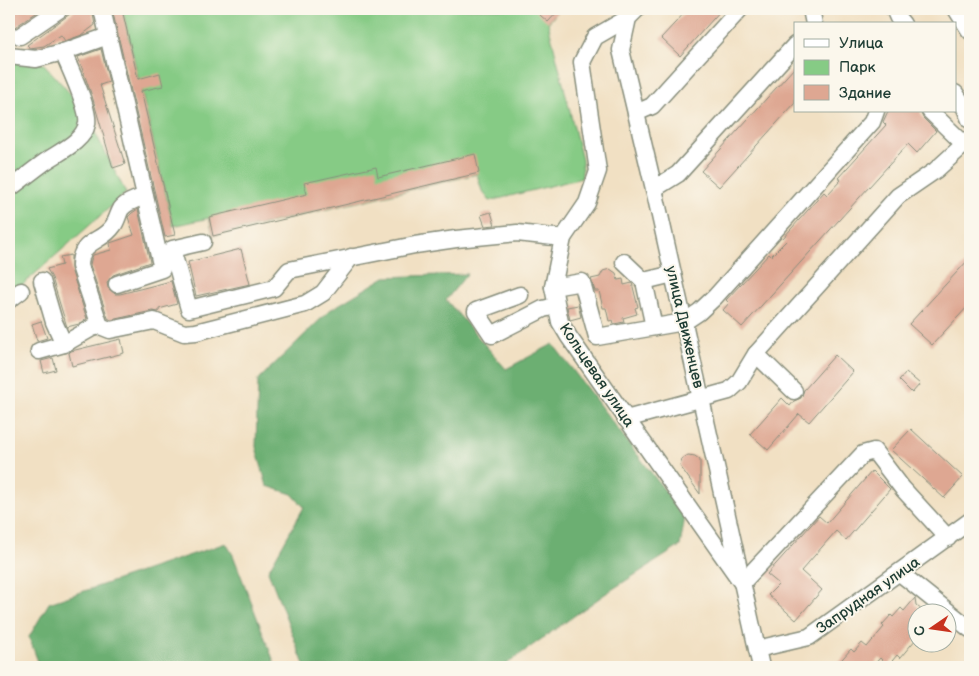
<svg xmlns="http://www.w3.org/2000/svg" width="979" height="676" font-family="'Balsamiq Sans',sans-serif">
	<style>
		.green { fill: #86cb85; stroke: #52845c }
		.forest { fill: #6caf72; stroke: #467653 }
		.building { fill: #dea792 }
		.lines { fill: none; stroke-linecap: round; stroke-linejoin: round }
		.minor-casing { stroke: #888e7c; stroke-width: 19 }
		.minor { stroke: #fff; stroke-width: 16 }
		.labels { text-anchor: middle; stroke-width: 4; stroke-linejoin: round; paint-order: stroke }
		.street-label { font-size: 15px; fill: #1f3d34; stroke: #fbf7ec }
	</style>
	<rect width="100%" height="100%" fill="#fbf7ec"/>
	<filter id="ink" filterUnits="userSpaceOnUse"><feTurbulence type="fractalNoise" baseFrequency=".02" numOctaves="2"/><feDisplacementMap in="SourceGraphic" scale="10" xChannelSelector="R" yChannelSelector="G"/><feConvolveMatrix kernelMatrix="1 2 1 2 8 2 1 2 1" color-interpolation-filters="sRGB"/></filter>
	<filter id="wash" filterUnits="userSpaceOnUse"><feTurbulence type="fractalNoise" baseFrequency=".0096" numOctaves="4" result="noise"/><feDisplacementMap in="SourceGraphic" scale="20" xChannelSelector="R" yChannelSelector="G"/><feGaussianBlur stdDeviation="1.12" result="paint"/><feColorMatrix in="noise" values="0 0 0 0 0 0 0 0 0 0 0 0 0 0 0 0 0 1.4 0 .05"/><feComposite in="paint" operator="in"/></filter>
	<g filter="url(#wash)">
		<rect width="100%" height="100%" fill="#f1e0c3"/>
		<g class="green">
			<polygon points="122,9 560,9 548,23 582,160 582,178 490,201 482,191 477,174 213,236 209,218 173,226"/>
			<polygon points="9,61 44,64 82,107 126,193 19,288 9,296"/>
		</g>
		<g class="forest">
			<polygon points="467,274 446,300 506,369 553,344 685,517 680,546 605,594 502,667 305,667 268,571 304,507 292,494 267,486 256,447 258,380 330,310 385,277"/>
			<polygon points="226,543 233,555 276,667 40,667 29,637 49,603"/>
		</g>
		<g id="blocks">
			<g class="building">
				<polygon points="9,9 42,9 9,31"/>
				<polygon points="77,9 92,9 95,25 82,35 65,41 61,35 44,46 30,48 27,45"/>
				<polygon points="112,9 122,9 138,79 160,73 163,86 141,91 175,235 165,237"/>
				<polygon points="533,9 560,9 548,22"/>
				<polygon points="688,9 722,9 680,56 661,38"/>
				<polygon points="101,49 109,82 100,85 125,164 113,168 92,96 78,57"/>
				<polygon points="795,67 795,103 719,187 701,171"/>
				<polygon points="888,111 920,111 923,118 936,131 917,153 908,144 742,327 723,310 729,303 726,300 769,254 771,256 786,241 783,238 824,192 827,195 841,180 838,178 886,125 883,122"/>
				<polygon points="475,154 479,173 213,236 209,217 307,194 304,183 376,167 378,177"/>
				<polygon points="138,209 150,262 113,275 107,282 108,288 115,294 120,294 171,281 177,304 159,309 159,312 152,311 111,320 108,318 90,265 91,260 93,255 111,250 110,243 134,235 128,217 132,213"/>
				<polygon points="491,212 495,225 485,226 481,215"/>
				<polygon points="241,249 250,284 196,296 188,262"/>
				<polygon points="71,255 71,269 87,319 79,324 67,327 52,278 47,269 62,265 60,257"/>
				<polygon points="970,258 970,304 932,345 909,324"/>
				<polygon points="610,269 616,273 618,280 623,279 624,285 632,283 638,307 635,308 637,314 623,318 624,322 614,324 613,320 609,321 606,308 603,308 599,291 595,291 591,279 600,277 603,271"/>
				<polygon points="578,305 581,317 570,320 567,307"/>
				<polygon points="41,321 47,338 37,341 32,324"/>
				<polygon points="121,339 124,353 72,366 69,353 71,351"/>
				<polygon points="835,355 853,372 809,422 799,414 768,450 750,434 782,398 790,406 794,401 801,398 804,390"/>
				<polygon points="53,358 56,370 44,373 41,361"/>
				<polygon points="906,372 920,384 912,393 899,380"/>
				<polygon points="911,429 963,477 944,498 891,450"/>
				<polygon points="688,455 695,456 700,460 700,494 680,466 682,459"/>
				<polygon points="872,471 890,489 846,540 836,531 801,571 822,590 796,620 768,595 779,584 767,574 819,516 827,523"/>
				<polygon points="915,598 916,605 926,614 916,614 916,639 900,658 897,655 888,666 880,658 872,667 835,667 851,649 854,652 862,643 867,647 884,627 882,625 891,615 893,617 901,608 904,611"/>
			</g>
		</g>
	</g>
	<g filter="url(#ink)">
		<use href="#blocks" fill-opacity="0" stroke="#888e7c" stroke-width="1"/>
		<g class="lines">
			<g class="minor-casing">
				<g id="minor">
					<polyline points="102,9 162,269 117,284"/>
					<polyline points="637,9 628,18 621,50 654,189 761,667"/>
					<polyline points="811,9 814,24"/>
					<polyline points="894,9 898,18 903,24"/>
					<polyline points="956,9 970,31"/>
					<polyline points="628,18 595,37 582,62 598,171 587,203 563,238 553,287 560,322 569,337 742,583 863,454 874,451 903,489 948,538"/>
					<polyline points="20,36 60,9"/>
					<polyline points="9,56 36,59 63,52 108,36"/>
					<polyline points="955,93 965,108 970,120"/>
					<polyline points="930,111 965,145"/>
					<polyline points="636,113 652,106 740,9"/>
					<path d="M9,189C20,181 31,172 42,164C56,153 83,143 87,124C90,110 69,67 63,52"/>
					<polyline points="654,189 678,174 795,45"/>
					<polyline points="203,242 172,249 189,309 274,288 289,270 415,245 456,239 517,233 563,238"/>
					<polyline points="624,262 644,281"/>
					<polyline points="42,281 54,322 64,344"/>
					<polyline points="553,287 582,282 597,337 684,322 699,312 715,297 872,122 876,111"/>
					<polyline points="520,295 476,311 492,335 543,309 556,306"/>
					<polyline points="9,300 21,291"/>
					<path d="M100,326L80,266C80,239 102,243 113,226C117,221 118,214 121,209C126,202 137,199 145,196"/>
					<polyline points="654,327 644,281 673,274"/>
					<polyline points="39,351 64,344 92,328 100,326 110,330 154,321 184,333 196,332 305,304 323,293 351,257"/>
					<polyline points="756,354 794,391"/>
					<polyline points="626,419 729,391 739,382 756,354 898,196 936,170 970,139"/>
					<polyline points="900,573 970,629"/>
					<polyline points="757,649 809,637 970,521"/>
				</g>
			</g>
			<use href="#minor" class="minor"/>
		</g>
	</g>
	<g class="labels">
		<g class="street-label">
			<text transform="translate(685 327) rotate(77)" y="5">улица Движенцев</text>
			<text transform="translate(597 375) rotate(56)" y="5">Кольцевая улица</text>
			<text transform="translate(868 595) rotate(-35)" y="5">Запрудная улица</text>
		</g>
	</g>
	<rect width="979" height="676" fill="none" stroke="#fbf7ec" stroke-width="30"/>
	<rect x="794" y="22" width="162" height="90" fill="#fbf7ec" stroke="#a3ada2"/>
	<rect x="804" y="39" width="25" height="8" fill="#ffffff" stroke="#a3ada2"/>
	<text x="839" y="48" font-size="15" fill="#1f3d34">Улица</text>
	<rect x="804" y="60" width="25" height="15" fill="#86cb85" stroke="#a3ada2"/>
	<text x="839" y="72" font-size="15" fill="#1f3d34">Парк</text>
	<rect x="804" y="85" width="25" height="15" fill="#dea792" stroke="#a3ada2"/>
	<text x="839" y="98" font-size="15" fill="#1f3d34">Здание</text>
	<g transform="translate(932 628) rotate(257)"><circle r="24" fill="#fbf7ec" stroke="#a3ada2"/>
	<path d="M0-4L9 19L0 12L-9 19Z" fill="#c8321e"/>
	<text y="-8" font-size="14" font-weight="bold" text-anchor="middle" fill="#1f3d34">С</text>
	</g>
</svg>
